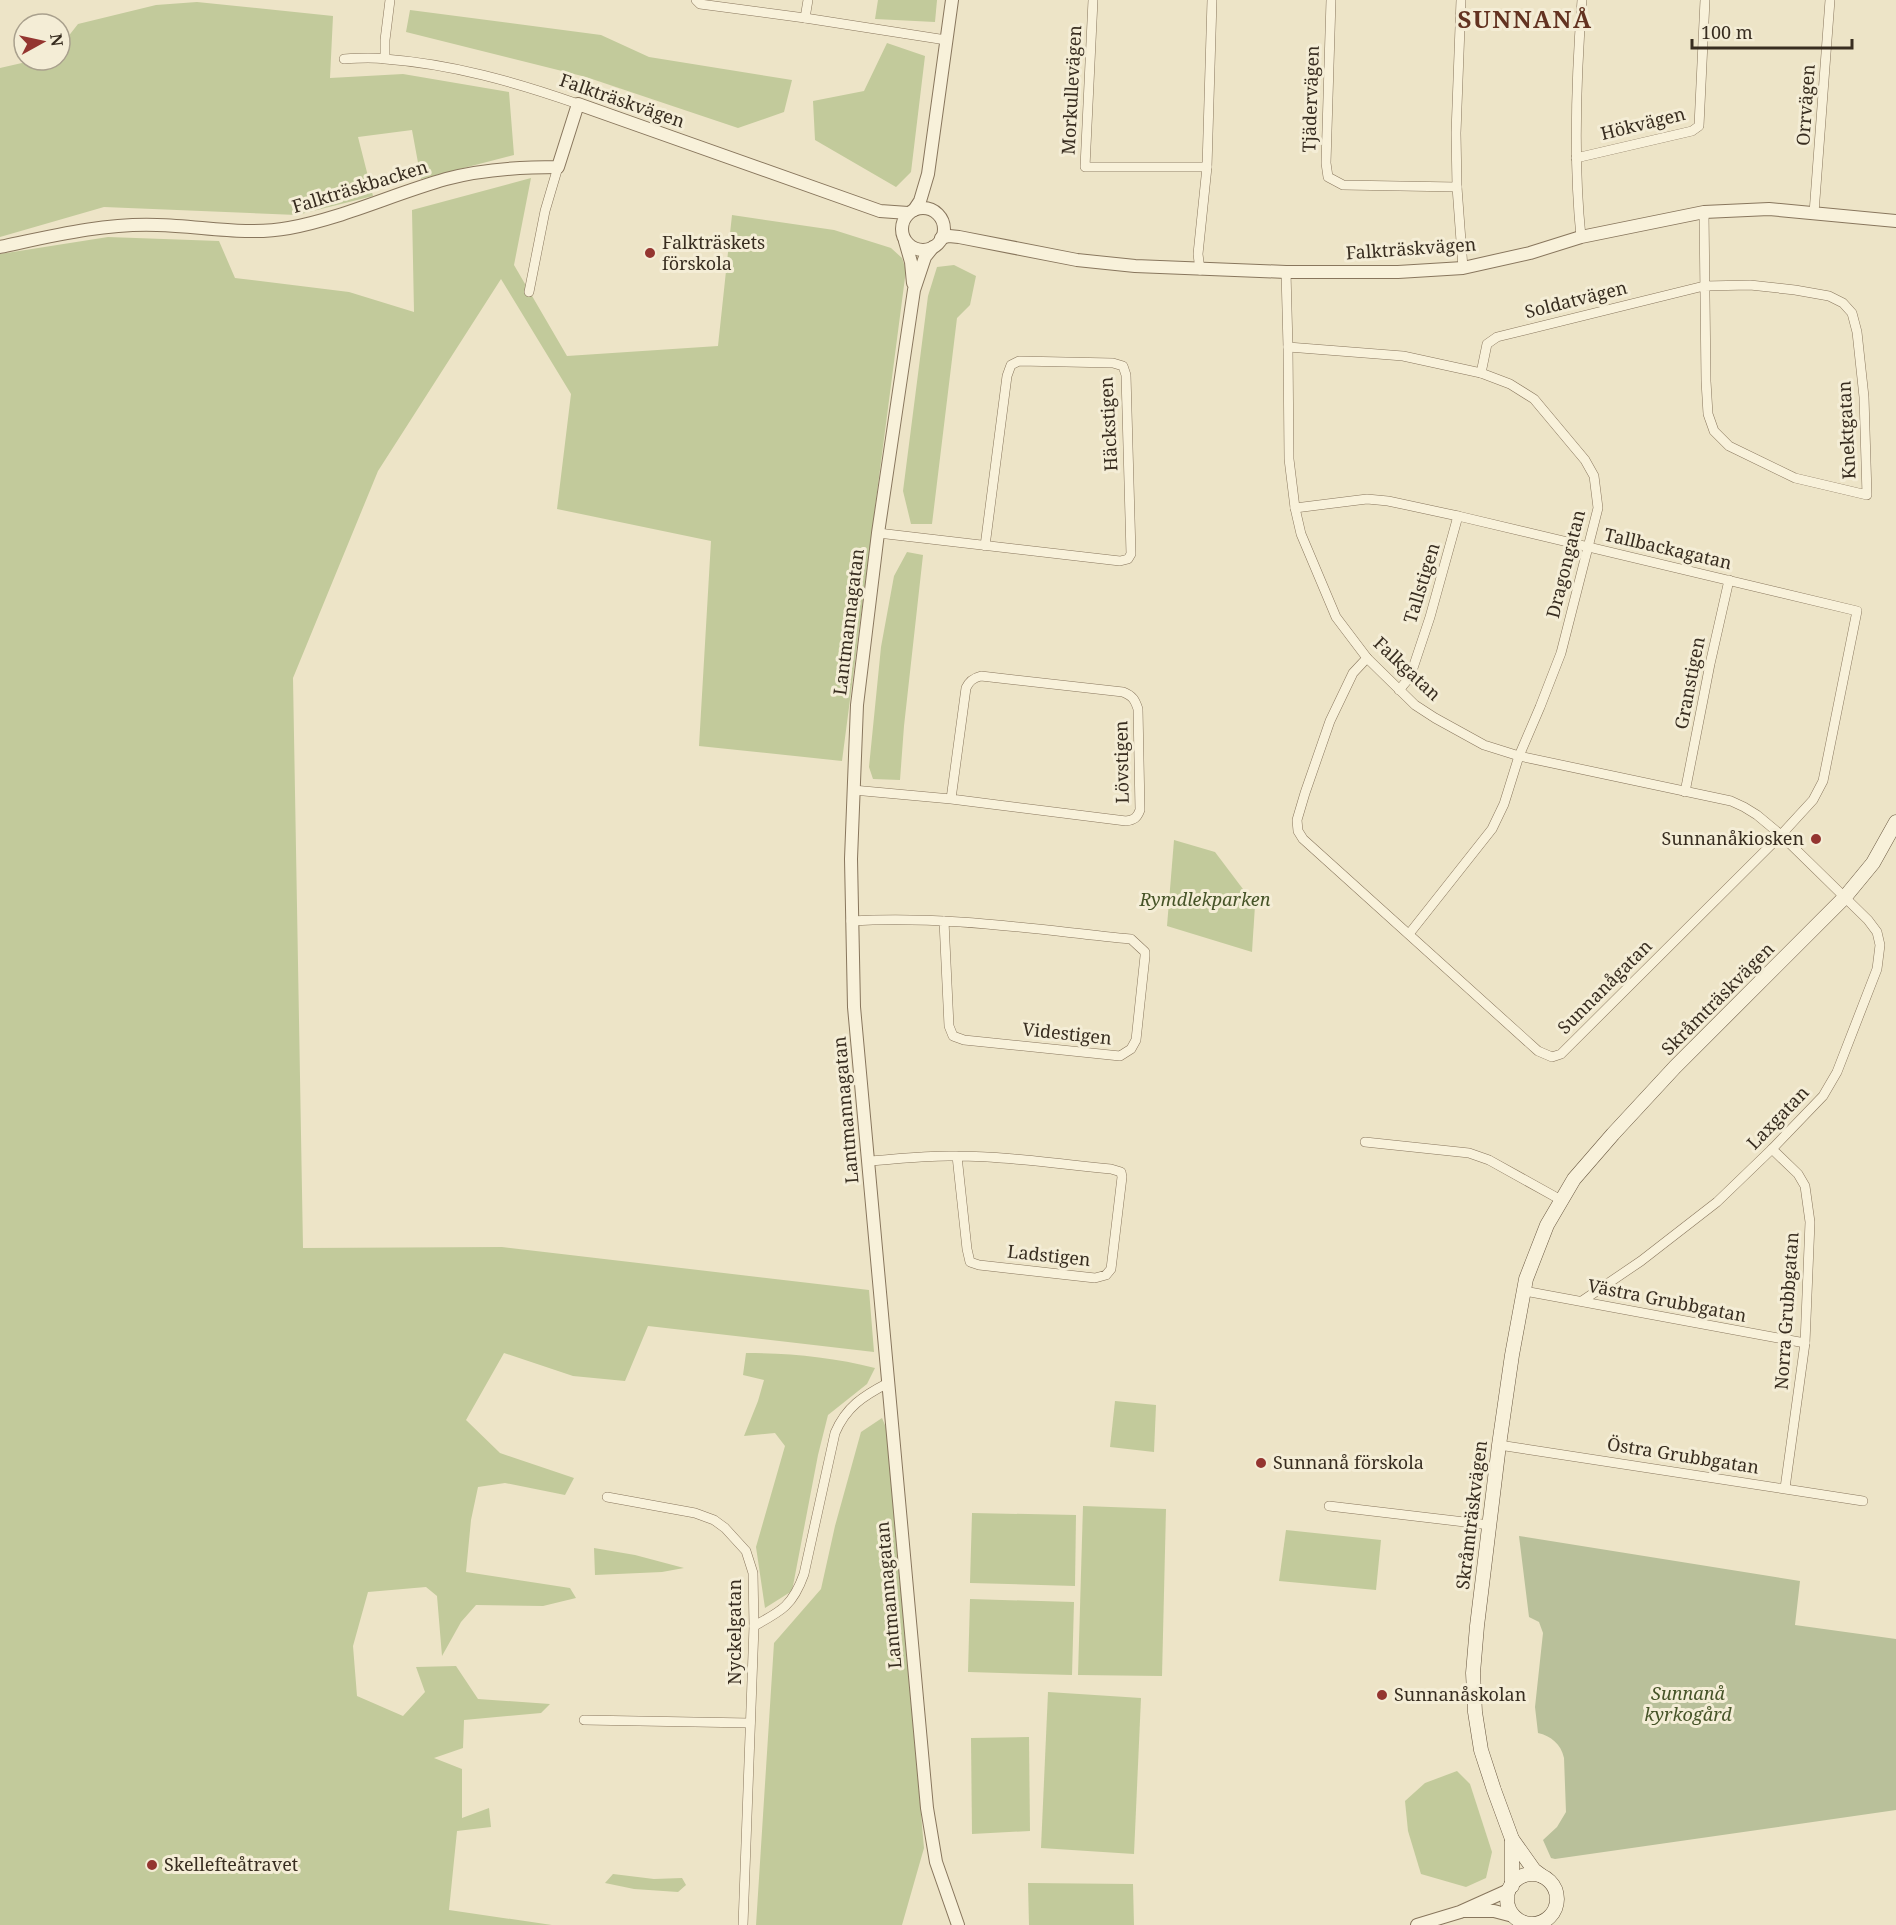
<svg xmlns="http://www.w3.org/2000/svg" width="1896" height="1925" font-family="'Noto Serif',serif">
	<style>
		.green { fill: #c2ca9b }
		.cemetery { fill: #b9c09a }
		.lines { fill: none; stroke-linecap: round; stroke-linejoin: round }
		.minor-casing { stroke: #88765d; stroke-width: 10 }
		.tertiary-casing { stroke: #88765d; stroke-width: 14 }
		.secondary-casing { stroke: #695740; stroke-width: 15 }
		.minor { stroke: #f8f1da; stroke-width: 9 }
		.tertiary { stroke: #f8f1da; stroke-width: 12 }
		.secondary { stroke: #f8f1da; stroke-width: 14 }
		.poi-dot { fill: #943530; stroke: #f4edd6; stroke-width: 2 }
		.labels { text-anchor: middle; stroke-width: 6; stroke-linejoin: round; paint-order: stroke }
		.street-label { font-size: 18px; fill: #382d20; stroke: #f4edd6 }
		.poi-label { font-size: 18px; fill: #382d20; stroke: #f4edd6; text-anchor: start }
		.park-label { font-size: 18px; font-style: italic; fill: #465428; stroke: #f4edd6 }
		.district-label { font-size: 24px; font-weight: bold; letter-spacing: 1.5px; fill: #633321; stroke: #f4edd6 }
	</style>
	<rect width="100%" height="100%" fill="#ede4c7"/>
	<g class="green">
		<polygon points="878,0 937,0 935,22 875,19"/>
		<polygon points="197,2 333,16 330,78 403,74 509,92 514,155 421,179 412,130 358,137 373,196 297,215 104,207 0,237 0,68 35,60 60,60 60,47 78,24 156,5"/>
		<polygon points="410,10 601,35 649,57 792,80 784,112 738,128 586,77 406,32"/>
		<polygon points="887,43 925,56 911,172 896,187 815,140 813,101 864,91"/>
		<polygon points="531,178 514,265 567,356 718,346 732,215 834,230 891,248 902,258 906,270 842,761 699,746 711,541 557,509 571,394 501,279 378,471 293,678 303,1248 502,1247 869,1290 874,1352 648,1326 625,1381 573,1376 504,1353 466,1420 500,1453 574,1478 565,1495 505,1483 478,1487 471,1520 466,1572 570,1588 576,1598 543,1606 476,1605 461,1622 442,1656 437,1596 426,1587 368,1592 353,1646 357,1696 403,1716 425,1692 416,1667 456,1666 478,1699 550,1704 541,1713 464,1720 463,1748 434,1758 462,1769 462,1818 489,1808 491,1827 457,1831 449,1910 552,1925 0,1925 0,254 108,237 219,241 235,278 349,292 414,312 412,210"/>
		<polygon points="954,265 976,276 970,305 957,318 932,524 911,524 903,491 928,296 937,267"/>
		<polygon points="907,552 923,555 904,726 900,780 873,779 869,767 881,647 894,576"/>
		<polygon points="1174,840 1215,852 1255,905 1252,952 1167,926"/>
		<path d="M746,1353C789,1353 833,1357 875,1368L867,1384L828,1415L818,1455L792,1591L765,1608L756,1547L785,1446L775,1433L744,1436L758,1401L764,1380L743,1375Z"/>
		<polygon points="1115,1401 1156,1405 1154,1452 1110,1447"/>
		<polygon points="882,1418 887,1430 924,1848 902,1925 756,1925 774,1643 821,1589 835,1526 861,1432"/>
		<polygon points="1083,1506 1166,1509 1162,1676 1078,1675"/>
		<polygon points="972,1513 1076,1515 1075,1586 970,1583"/>
		<polygon points="1286,1530 1381,1540 1376,1590 1279,1581"/>
		<polygon points="594,1548 635,1555 684,1568 662,1572 595,1575"/>
		<polygon points="970,1599 1074,1602 1072,1675 968,1672"/>
		<polygon points="1048,1692 1141,1698 1134,1854 1041,1848"/>
		<polygon points="1029,1737 1030,1831 972,1834 971,1738"/>
		<polygon points="1457,1771 1470,1784 1492,1852 1486,1878 1466,1887 1421,1874 1408,1831 1405,1801 1425,1783"/>
		<polygon points="613,1874 654,1879 682,1878 686,1885 678,1892 634,1889 605,1883"/>
		<polygon points="1028,1883 1133,1884 1134,1925 1029,1925"/>
	</g>
	<path class="cemetery" d="M1519,1536L1800,1581L1795,1625L1896,1639V1810L1555,1859L1551,1858L1543,1840L1557,1827L1566,1812L1564,1758C1561,1744 1551,1736 1538,1733L1535,1707L1543,1633L1539,1622L1529,1617Z"/>
	<g class="lines">
		<g class="minor-casing">
			<g id="minor">
				<polyline points="696,0 700,4 805,18 946,40"/>
				<polyline points="1093,0 1085,167 1207,167"/>
				<polyline points="1331,0 1326,163 1328,177 1343,185 1457,187"/>
				<polyline points="1461,0 1456,133 1457,187 1463,268"/>
				<polyline points="805,18 808,0"/>
				<polyline points="385,58 385,40 390,0"/>
				<path d="M344,59C357,58 372,57 385,59C452,64 515,82 578,104"/>
				<polyline points="1576,158 1692,131 1699,126 1705,0"/>
				<polyline points="1814,213 1830,0"/>
				<path d="M1581,237C1573,159 1576,78 1582,0"/>
				<polyline points="1200,270 1198,254 1207,167 1212,0"/>
				<polyline points="1286,272 1288,347 1289,459 1295,508 1301,534 1336,617 1367,658 1415,705 1435,718 1484,745 1519,756 1731,801 1744,807 1757,815 1781,835 1868,920 1877,932 1880,945 1877,969 1837,1072 1823,1096 1772,1149 1717,1202 1641,1261 1582,1301"/>
				<polyline points="529,292 545,211 558,167"/>
				<polyline points="1288,347 1403,356 1481,373 1510,384 1534,399 1585,460 1594,476 1598,508 1561,653 1540,707 1519,756 1504,804 1492,829 1409,934"/>
				<polyline points="1481,373 1487,344 1497,337 1704,286 1750,285 1795,290 1829,296 1843,303 1852,313 1857,332 1864,397 1867,495 1795,478 1729,446 1714,431 1708,414 1706,381 1704,212"/>
				<polyline points="1295,508 1367,499 1388,501 1458,516 1857,611 1823,781 1813,800 1781,835 1561,1054 1552,1057 1538,1051 1303,839 1298,831 1297,820 1305,793 1330,721 1353,673 1367,658"/>
				<polyline points="878,533 1120,561 1128,559 1131,554 1126,375 1123,366 1113,363 1019,361 1011,365 1007,376 985,546"/>
				<polyline points="1399,690 1410,677 1430,617 1458,516"/>
				<path d="M853,790L951,799L1126,821C1134,820 1137,818 1140,810L1138,709C1135,700 1133,696 1123,692L981,676C973,678 969,681 966,688L951,799"/>
				<polyline points="1685,792 1710,664 1729,580"/>
				<path d="M851,921C945,915 1038,930 1131,939L1145,952V956L1136,1040L1131,1049L1120,1056L964,1040L953,1036L949,1026L944,921"/>
				<polyline points="1365,1142 1469,1153 1489,1160 1561,1200"/>
				<polyline points="1772,1149 1798,1174 1805,1186 1810,1222 1805,1343 1785,1488"/>
				<path d="M869,1161C898,1159 927,1155 956,1156C1007,1156 1059,1164 1111,1169L1121,1172L1122,1177L1111,1269L1106,1275L1095,1278L979,1265L970,1262L967,1249L957,1156"/>
				<polyline points="1524,1291 1805,1343"/>
				<polyline points="1499,1445 1863,1501"/>
				<polyline points="607,1497 695,1513 714,1520 725,1528 746,1551 753,1573 754,1626 743,1925"/>
				<polyline points="1329,1506 1490,1525"/>
				<path d="M754,1626C782,1611 793,1605 804,1574L835,1433C846,1407 863,1396 888,1383"/>
				<polyline points="584,1720 750,1723"/>
			</g>
		</g>
		<g class="tertiary-casing">
			<g id="tertiary">
				<circle cx="923" cy="229" r="21"/>
				<polyline points="914,210 920,201 928,174 952,0"/>
				<polyline points="941,238 949,236 959,237 1077,260 1135,266 1286,272 1398,272 1463,268 1530,253 1581,237 1704,212 1769,209 1896,221"/>
				<polyline points="905,241 911,262 913,283"/>
				<path d="M0,247C52,236 104,223 157,225C202,226 245,236 289,228C343,218 393,194 446,179C483,169 520,167 558,167L578,104L880,211L908,213"/>
				<polyline points="933,247 925,257 914,290 878,533 857,705 851,859 854,1007 927,1808 936,1862 958,1925"/>
				<polyline points="1464,1911 1494,1911 1513,1916"/>
				<polyline points="1417,1925 1460,1912 1509,1890"/>
			</g>
		</g>
		<g class="secondary-casing">
			<g id="secondary">
				<circle cx="1532" cy="1899" r="25"/>
				<polyline points="1542,1876 1534,1870 1512,1839 1494,1790 1481,1750 1475,1712 1473,1673 1477,1626 1499,1445 1512,1355 1526,1279 1547,1225 1574,1179 1613,1134 1675,1067 1845,897 1873,863 1896,822"/>
				<polyline points="1512,1886 1512,1839"/>
			</g>
		</g>
		<use href="#minor" class="minor"/>
		<use href="#tertiary" class="tertiary"/>
		<use href="#secondary" class="secondary"/>
	</g>
	<g class="poi-dot">
		<circle cx="650" cy="253" r="6"/>
		<circle cx="1816" cy="839" r="6"/>
		<circle cx="1261" cy="1463" r="6"/>
		<circle cx="1382" cy="1695" r="6"/>
		<circle cx="152" cy="1865" r="6"/>
	</g>
	<g class="labels">
		<g class="street-label">
			<text transform="translate(1072 90) rotate(-87)" y="6">Morkullevägen</text>
			<text transform="translate(1311 99) rotate(-88)" y="6">Tjädervägen</text>
			<text transform="translate(622 101) rotate(19)" y="6">Falkträskvägen</text>
			<text transform="translate(1806 105) rotate(-86)" y="6">Orrvägen</text>
			<text transform="translate(1643 124) rotate(-14)" y="6">Hökvägen</text>
			<text transform="translate(360 187) rotate(-17)" y="6">Falkträskbacken</text>
			<text transform="translate(1411 249) rotate(-4)" y="6">Falkträskvägen</text>
			<text transform="translate(1576 300) rotate(-14)" y="6">Soldatvägen</text>
			<text transform="translate(1109 424) rotate(-93)" y="6">Häckstigen</text>
			<text transform="translate(1847 430) rotate(-93)" y="6">Knektgatan</text>
			<text transform="translate(1668 549) rotate(13)" y="6">Tallbackagatan</text>
			<text transform="translate(1566 564) rotate(-76)" y="6">Dragongatan</text>
			<text transform="translate(1422 583) rotate(-73)" y="6">Tallstigen</text>
			<text transform="translate(849 622) rotate(-83)" y="6">Lantmannagatan</text>
			<text transform="translate(1407 669) rotate(43)" y="6">Falkgatan</text>
			<text transform="translate(1690 683) rotate(-79)" y="6">Granstigen</text>
			<text transform="translate(1122 762) rotate(-91)" y="6">Lövstigen</text>
			<text transform="translate(1605 987) rotate(-45)" y="6">Sunnanågatan</text>
			<text transform="translate(1718 999) rotate(-45)" y="6">Skråmträskvägen</text>
			<text transform="translate(1067 1034) rotate(6)" y="6">Videstigen</text>
			<text transform="translate(846 1110) rotate(-95)" y="6">Lantmannagatan</text>
			<text transform="translate(1778 1118) rotate(-46)" y="6">Laxgatan</text>
			<text transform="translate(1049 1256) rotate(6)" y="6">Ladstigen</text>
			<text transform="translate(1667 1301) rotate(11)" y="6">Västra Grubbgatan</text>
			<text transform="translate(1787 1311) rotate(-86)" y="6">Norra Grubbgatan</text>
			<text transform="translate(1683 1456) rotate(9)" y="6">Östra Grubbgatan</text>
			<text transform="translate(1472 1515) rotate(-83)" y="6">Skråmträskvägen</text>
			<text transform="translate(889 1595) rotate(-95)" y="6">Lantmannagatan</text>
			<text transform="translate(735 1632) rotate(-90)" y="6">Nyckelgatan</text>
		</g>
		<g class="poi-label">
			<text x="662" y="249">Falkträskets<tspan x="662" dy="21">förskola</tspan></text>
			<text x="1804" y="845" text-anchor="end">Sunnanåkiosken</text>
			<text x="1273" y="1469">Sunnanå förskola</text>
			<text x="1394" y="1701">Sunnanåskolan</text>
			<text x="164" y="1871">Skellefteåtravet</text>
		</g>
		<g class="park-label">
			<text x="1205" y="906">Rymdlekparken</text>
			<text x="1688" y="1700">Sunnanå<tspan x="1688" dy="21">kyrkogård</tspan></text>
		</g>
		<g class="district-label">
			<text x="1525" y="28">SUNNANÅ</text>
		</g>
	</g>
	<g transform="translate(42 42) rotate(82)"><circle r="28" fill="#f4edd6" stroke="#a9a08d" stroke-width="1.5"/>
	<path d="M0-4.5L10 22L0 15L-10 22Z" fill="#943530"/>
	<text y="-9" font-size="16" font-weight="bold" text-anchor="middle" fill="#382d20">N</text>
	</g>
	<path d="M1692 39v9h160v-9" fill="none" stroke="#382d20" stroke-width="3"/>
	<text x="1701" y="39" font-size="18" fill="#382d20" stroke="#f4edd6" stroke-width="4.5" paint-order="stroke">100 m</text>
</svg>
